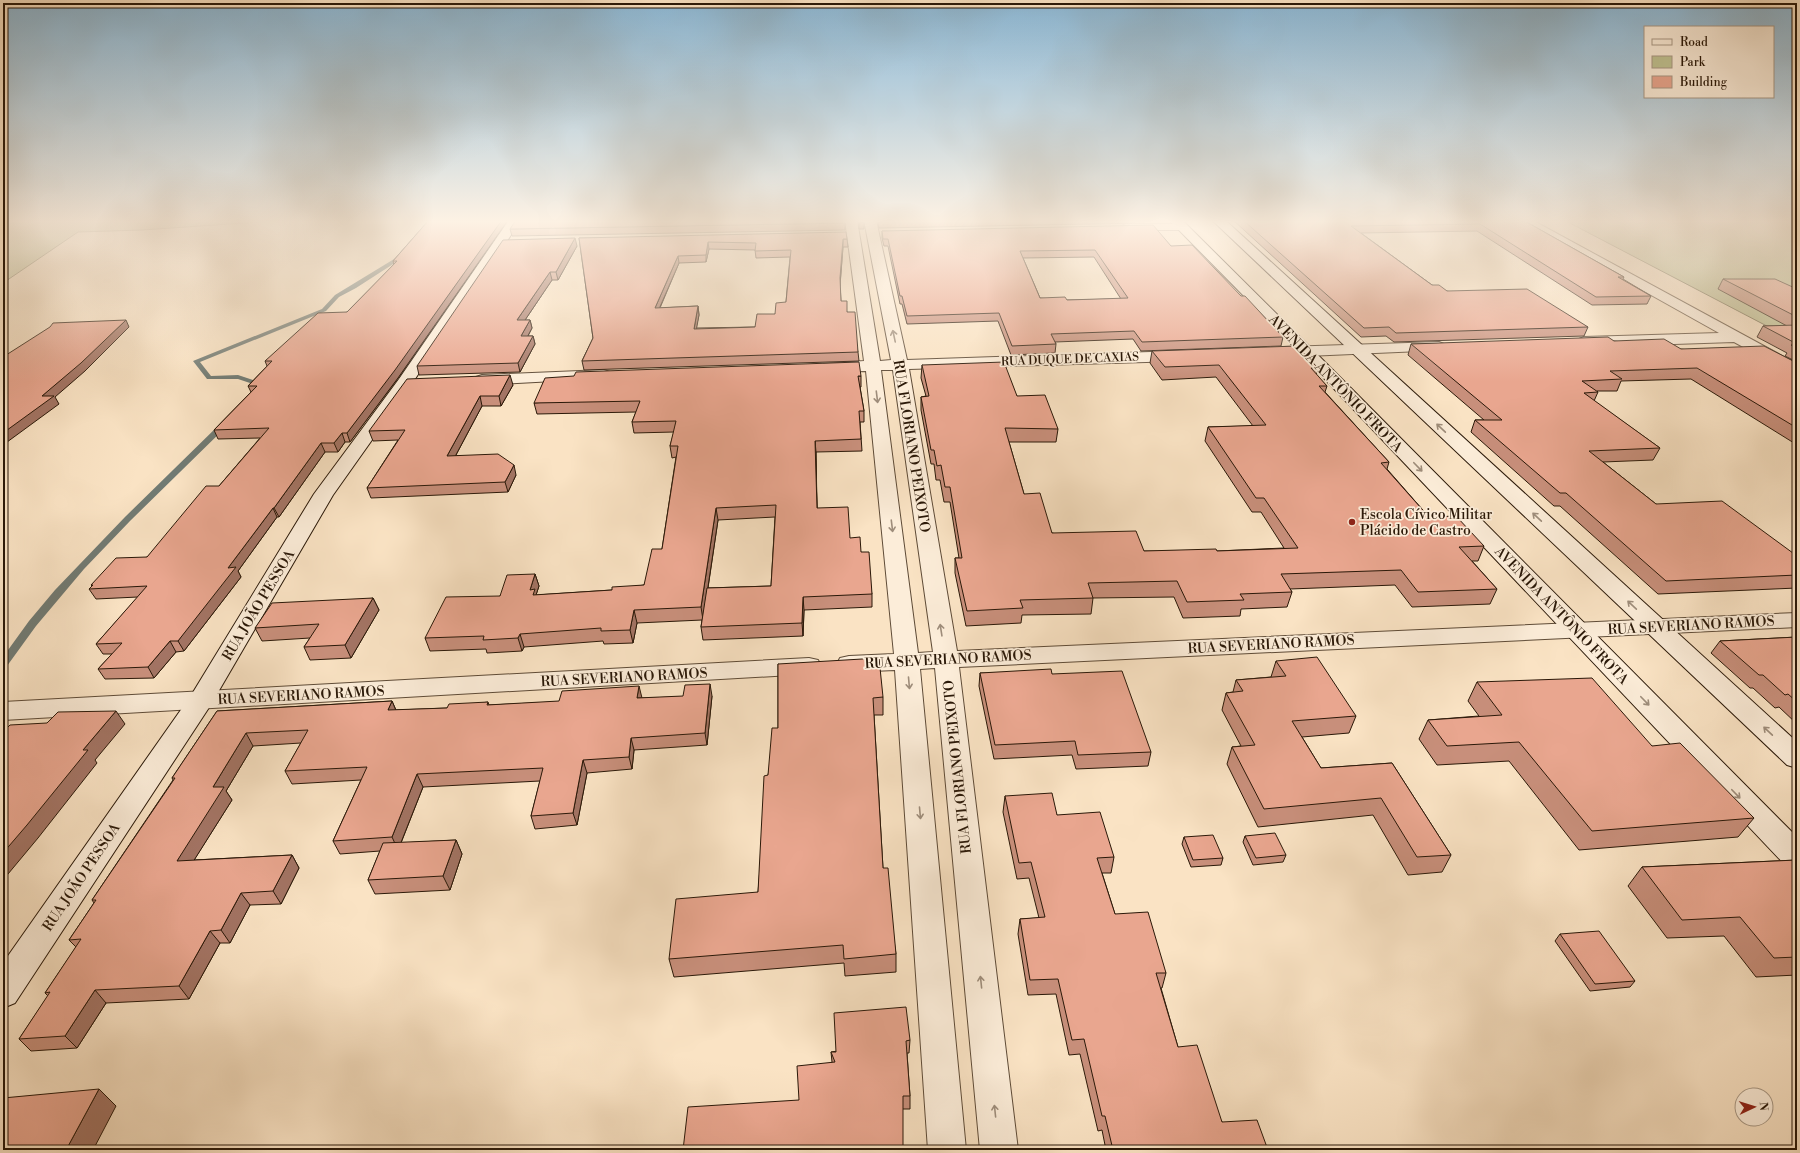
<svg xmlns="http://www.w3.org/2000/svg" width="1800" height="1153" font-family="'Libre Bodoni',serif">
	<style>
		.green { fill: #c0c393; stroke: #756e4e }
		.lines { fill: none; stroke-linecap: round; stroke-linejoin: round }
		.stream { fill: #717b74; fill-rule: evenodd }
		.street-casing { stroke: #5e4b37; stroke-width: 2 }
		.secondary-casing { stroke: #2a1808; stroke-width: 2 }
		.street { fill: #fcedd9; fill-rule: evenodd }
		.secondary { fill: #fcedd9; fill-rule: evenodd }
		.wall { fill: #c88f7b; stroke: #2a1808; fill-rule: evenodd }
		.shaded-wall { fill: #a37464; stroke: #2a1808 }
		.building { fill: #e9a68f; stroke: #2a1808; fill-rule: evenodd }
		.oneway { stroke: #9e8d7b }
		.poi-dot { fill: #8f2418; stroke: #fcedd9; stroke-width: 1.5 }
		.labels { text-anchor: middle; stroke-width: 3.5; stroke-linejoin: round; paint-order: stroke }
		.far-street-label { font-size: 12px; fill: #2a1808; stroke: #fcedd9 }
		.street-label { font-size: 14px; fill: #2a1808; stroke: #fcedd9 }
		.poi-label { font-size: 14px; fill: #2a1808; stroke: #fcedd9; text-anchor: start }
	</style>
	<rect width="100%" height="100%" fill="#fae3c4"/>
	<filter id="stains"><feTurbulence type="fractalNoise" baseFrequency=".005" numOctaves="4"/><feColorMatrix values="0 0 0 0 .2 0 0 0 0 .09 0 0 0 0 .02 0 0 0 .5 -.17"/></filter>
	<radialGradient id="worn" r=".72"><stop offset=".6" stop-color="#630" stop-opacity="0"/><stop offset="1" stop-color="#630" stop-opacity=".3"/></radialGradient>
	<g class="green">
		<polygon points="3,220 288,220 142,230 78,232 3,283"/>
		<polygon points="1564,220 1797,220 1797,335 1784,335"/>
	</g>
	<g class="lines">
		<g class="stream">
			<polygon points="399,256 402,258 401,259 356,288 339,297 326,311 200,362 211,376 238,375 262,383 263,384 260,388 256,388 255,387 256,385 238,379 207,379 193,361 322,309 335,295"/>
			<polygon points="221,423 227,423 228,425 130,521 84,569 36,626 7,666 3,667 3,657 29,621 55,590 125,517"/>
		</g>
		<g class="street-casing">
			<g id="street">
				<path d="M845,220H857L880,361L891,360L864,220H876L907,360L1181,351L1186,353L1189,356L1186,359L1181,361L909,369L957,651L1797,613V627L959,667L1018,1150H980L935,668L920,669L966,1150H928L895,670L849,672L840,670L837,664L840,658L849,656L894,654L866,371L830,372L824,370L822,367L824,364L864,361ZM881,370H893L933,652L918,653Z"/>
				<polygon points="1517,220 1532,220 1797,364 1797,375 1791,373 1734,342 1584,347 1579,345 1576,342 1579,339 1584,337 1719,333"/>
				<polygon points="1125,224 1182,224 1188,227 1182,230 1121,230 1119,228"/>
				<polygon points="1439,342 1444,344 1447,347 1444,350 1284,357 1279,355 1276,352 1279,349 1284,347"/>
				<polygon points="604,370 610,372 612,375 610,378 482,385 476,383 474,380 476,377 482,375"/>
				<polygon points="809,658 818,660 821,666 818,672 809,674 3,720 3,702"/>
			</g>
		</g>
		<g class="secondary-casing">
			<g id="secondary">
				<polygon points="509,220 521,220 413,382 333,495 210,706 15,1003 3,1008 3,963 192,694 314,494 399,379"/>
				<polygon points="1169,220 1182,220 1311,348 1797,837 1797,870 1786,866 1301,354"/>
				<polygon points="1212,220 1225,220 1797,742 1797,768 1787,765"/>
			</g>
		</g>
		<use href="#street" class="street"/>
		<use href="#secondary" class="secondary"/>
	</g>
	<g class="wall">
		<polygon points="427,220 508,220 398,378 350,442 345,442 338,452 325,452 279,517 277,517 238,571 241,577 184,651 176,652 154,678 105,679 98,669 112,654 103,654 96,644 138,597 96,599 89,589 92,586 91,585 147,557 219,486 260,438 218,439 214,430 251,392 248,386 267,366 265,361 347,312 394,265 393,261 428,221 427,221"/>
		<polygon points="877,220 1145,220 1144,223 879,228"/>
		<polygon points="1233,220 1523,220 1624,277 1623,279 1651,296 1647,304 1592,305 1477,231 1361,233 1432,285 1447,291 1588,327 1584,336 1394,342 1386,336 1361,337"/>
		<polygon points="845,223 845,230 512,236 510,229"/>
		<path d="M882,231L1171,246L1241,296L1283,337L1281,346L1141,351L1133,339L1055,342L1056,344L1055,353L1011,355L998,321L907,324L902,304H900L888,246H884L882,238ZM1094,257L1121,299L1067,300L1040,298L1023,258Z"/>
		<path d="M579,238L847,239L848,247H843L840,284L841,301L847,312L858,352L859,361L584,370L582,361L593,338ZM709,249L755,250L756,258L790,257L786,302L775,314L755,327L696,328L699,315L698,306L660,308L679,263L706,262Z"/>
		<polygon points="577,246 558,280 552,280 525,320 530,320 532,328 528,336 533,336 535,344 520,372 419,375 417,366"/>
		<polygon points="1723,279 1797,289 1797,362 1785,356 1787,353 1757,337 1763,326 1787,326 1718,289"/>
		<polygon points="1614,341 1797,363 1797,443 1794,443 1691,379 1621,381 1617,391 1597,391 1598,392 1594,401 1660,448 1653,460 1603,462 1656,504 1797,556 1797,588 1658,594 1560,506 1554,506 1471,432 1475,420 1484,420 1408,355 1411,344"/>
		<polygon points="1152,351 1318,368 1316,375 1327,386 1325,392 1389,462 1387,469 1429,517 1484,546 1478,561 1472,561 1497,589 1490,604 1412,607 1395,585 1290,589 1292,592 1287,607 1241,609 1240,616 1183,618 1174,597 1093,598 1091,614 1022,615 1021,623 966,626 955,573 955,558 959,558 950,502 944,502 940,480 936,480 934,464 931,464 921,410 921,397 926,396 921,378 922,365 1017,396 1058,429 1056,442 1009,442 1024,494 1052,533 1144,551 1217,551 1284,548 1261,512 1252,512 1205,441 1208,427 1253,426 1216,377 1162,380 1150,363"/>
		<path d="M861,376V387H860L864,411V422H860L862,451L816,452L817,508L850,538L861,552L872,594V607L804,610L803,636L703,640L701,627L702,620L637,623L633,643L604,644L603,641L524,647L522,651L487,653L486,649L430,651L425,638L500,596L535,574L539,586L536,595L612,590L644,585L662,549L676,457L672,458L670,446L674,432L634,433L632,422L636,412L537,414L534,403ZM775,517L771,586L708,588L718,520Z"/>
		<polygon points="513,385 501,406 482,406 456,455 516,475 508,492 371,498 367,488 398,440 373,441 369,431"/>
		<polygon points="373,598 379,610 351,658 310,660 304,647 310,638 262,641 255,628"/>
		<polygon points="1797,637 1797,724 1779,707 1775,708 1753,688 1750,688 1711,653 1720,641"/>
		<polygon points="1276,661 1356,716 1349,733 1302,737 1321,768 1392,763 1451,855 1442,872 1408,875 1373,815 1258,827 1227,764 1232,747 1241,746 1222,710 1226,693 1233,692 1236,680 1271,677"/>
		<polygon points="778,664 883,697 883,715 874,715 883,868 896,954 896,972 845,976 844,963 674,977 669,959 758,892 768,775 778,728"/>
		<polygon points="980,673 1052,674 1151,752 1148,766 1076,769 1072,755 994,759 979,686"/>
		<polygon points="1477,682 1652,746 1754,818 1738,837 1579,850 1509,761 1437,765 1419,739 1428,720 1479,716 1468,701"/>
		<polygon points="712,696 707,745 634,750 632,769 587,773 577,825 535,829 531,816 540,781 423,787 401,843 456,840 462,854 450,890 375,894 368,880 380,851 340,854 333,841 361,780 292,784 285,771 301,743 253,746 226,791 232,800 194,860 292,855 299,868 281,904 250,905 230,943 220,943 189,999 106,1003 77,1048 31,1051 19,1039 48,996 45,993 76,947 69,940 94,903 92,900 173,780 172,778 217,711 392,701 396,710 447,708 488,702 489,705 642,698"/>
		<polygon points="1005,796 1057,815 1114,857 1111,873 1102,873 1115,914 1166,973 1162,988 1161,988 1178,1047 1222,1122 1268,1150 1106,1150 1102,1130 1098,1131 1080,1054 1069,1055 1056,994 1028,995 1018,934 1020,919 1039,918 1029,878 1017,879 1003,812"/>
		<polygon points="1245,836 1286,855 1283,862 1253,865 1243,842"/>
		<polygon points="1184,837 1223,858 1221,865 1191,867 1182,844"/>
		<polygon points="1797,860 1797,975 1756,977 1724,936 1667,938 1628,886 1642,867"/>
		<polygon points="1560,934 1635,981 1630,987 1590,991 1555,941"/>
		<polygon points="910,1040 909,1053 907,1053 910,1096 910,1109 903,1109 799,1100 832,1062 831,1052"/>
	</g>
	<g class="shaded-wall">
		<polygon points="502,220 508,220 398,378 350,442 347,433"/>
		<polygon points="864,222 864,229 859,229 859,223"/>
		<polygon points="575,238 577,246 558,280 556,272"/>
		<polygon points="843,239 843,247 840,286 840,278"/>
		<polygon points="708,242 709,249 706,262 706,255"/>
		<polygon points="678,256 679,263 656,316 655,308"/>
		<polygon points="550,272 552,280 519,329 517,320"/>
		<polygon points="698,306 699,315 695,337 694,329"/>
		<polygon points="126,320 129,327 85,371 55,397 59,404 3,445 3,433 42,396"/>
		<polygon points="530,320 532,328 523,345 521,336"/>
		<polygon points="533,336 535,344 520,372 518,363"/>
		<polygon points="510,375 513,385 501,406 499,396"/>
		<polygon points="480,396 482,406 450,466 447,456"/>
		<polygon points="342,433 345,442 338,452 334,443"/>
		<polygon points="815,441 816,452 817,520 817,508"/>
		<polygon points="321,443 325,452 279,517 274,508"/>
		<polygon points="514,465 516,475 508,492 505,482"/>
		<polygon points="273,508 277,517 238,571 241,577 184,651 178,641 228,568"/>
		<polygon points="716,508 718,520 703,620 701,607"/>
		<polygon points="535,574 539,586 536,595 536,608 530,590"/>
		<polygon points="803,597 804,610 803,636 802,623"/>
		<polygon points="373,598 379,610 351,658 345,645"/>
		<polygon points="634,610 637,623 633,643 630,630"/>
		<polygon points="520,634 524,647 522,651 518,638"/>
		<polygon points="170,641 176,652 154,678 148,667"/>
		<polygon points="710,684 712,696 707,745 705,733"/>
		<polygon points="639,686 642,698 637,698"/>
		<polygon points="392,701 397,713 388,710"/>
		<polygon points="116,711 125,724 95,760 97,763 38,838 3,880 3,853 83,750"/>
		<polygon points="246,733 253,746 226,791 232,800 186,873 177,861 213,787"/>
		<polygon points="631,738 634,750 632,769 629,757"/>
		<polygon points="583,760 587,773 577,825 573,813"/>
		<polygon points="417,774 423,787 398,850 392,837"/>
		<polygon points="456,840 462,854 450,890 443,876"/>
		<polygon points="292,855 299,868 281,904 273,891"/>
		<polygon points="241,893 250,905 230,943 221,930"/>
		<polygon points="210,931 220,943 189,999 179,986"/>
		<polygon points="95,990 106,1003 77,1048 65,1036"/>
		<polygon points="99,1089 116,1106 93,1150 66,1150"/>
	</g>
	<g class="building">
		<polygon points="429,220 502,220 395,370 347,433 342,433 334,443 321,443 274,508 273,508 228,568 236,567 178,641 170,641 148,667 98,669 122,643 96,644 147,586 89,589 93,585 91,585 116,558 147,557 206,486 219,486 269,428 214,430 257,386 248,386 272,361 265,361 318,313 347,312 397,261 393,261"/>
		<polygon points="516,220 845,220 845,223 510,229"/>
		<polygon points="859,220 864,220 864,222 859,223"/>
		<polygon points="879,220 958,220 879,222"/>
		<polygon points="1243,220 1523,220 1624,277 1618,277 1651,296 1596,297 1480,224 1351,226 1432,285 1439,285 1447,291 1527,289 1588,327 1396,333 1389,327 1364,328"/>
		<path d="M1153,225L1171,246L1192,245L1241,296H1245L1283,337L1142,342L1134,331L1051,334L1056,344L1012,346L999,313L907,316L902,296H900L888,239H883L882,231ZM1095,250L1128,298L1067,300L1065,297L1040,298L1020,251Z"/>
		<path d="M846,232L847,239H843L840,278L841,301H847V312H855L858,352L582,361L593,338L579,238ZM708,242L756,243L755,251L791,250L786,302L776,303L775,314H757L755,327L694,329L698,306L655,308L678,256L706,255Z"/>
		<polygon points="575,238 556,272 550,272 517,320 530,320 521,336 533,336 518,363 417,366 503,240"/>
		<polygon points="1723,279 1775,279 1797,289 1797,317"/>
		<polygon points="126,320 81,363 42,396 54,396 3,433 3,357 50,327 53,323"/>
		<polygon points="1797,325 1797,344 1763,326"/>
		<polygon points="1608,337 1614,341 1664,339 1681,349 1764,346 1797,363 1797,428 1697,368 1610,371 1622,379 1582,381 1598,392 1584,393 1660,448 1589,451 1656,504 1722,501 1797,556 1797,575 1666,581 1566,493 1560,493 1475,420 1502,420 1411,344"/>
		<polygon points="1791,345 1797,345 1797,348"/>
		<polygon points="1297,346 1318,368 1311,368 1327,386 1319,386 1389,462 1381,463 1429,517 1456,516 1484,546 1459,547 1497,589 1418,592 1401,570 1281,574 1292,592 1240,594 1244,600 1187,602 1177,581 1088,583 1093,598 1020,600 1023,608 967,611 955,558 962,558 950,487 945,487 941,465 937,466 934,450 931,450 921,397 929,396 922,365 1004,362 1017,396 1045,395 1058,429 1005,428 1024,494 1040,493 1052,533 1136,531 1144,551 1216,549 1217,551 1298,548 1264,498 1256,498 1208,427 1266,425 1219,365 1165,367 1152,351"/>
		<polygon points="859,362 861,376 858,376 864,411 859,411 861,439 815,441 817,508 848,507 850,538 860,537 861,552 869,552 872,594 803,597 802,623 701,627 707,588 771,586 776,505 716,508 701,607 634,610 630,630 601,631 601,628 520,634 518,638 483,640 484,636 425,638 446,597 500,596 507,575 535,574 530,590 535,589 533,595 612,590 612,587 644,585 652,549 662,549 678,446 670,446 676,421 632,422 640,401 534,403 545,378 574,376 576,372"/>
		<polygon points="510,375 499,396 480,396 447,456 498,454 514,465 505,482 367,488 405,430 369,431 407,379"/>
		<polygon points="373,598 345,645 304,647 319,624 255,628 272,603"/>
		<polygon points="1797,637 1797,702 1788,694 1785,695 1763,675 1759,675 1720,641"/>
		<polygon points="1317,657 1356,716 1292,721 1321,768 1392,763 1451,855 1417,857 1381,798 1264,809 1232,747 1255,745 1226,693 1243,691 1236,680 1286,676 1276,661"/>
		<polygon points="879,658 883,697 873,698 877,767 883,868 888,868 896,954 844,959 843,945 669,959 676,899 758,892 764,776 768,775 772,728 778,728 778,664"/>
		<polygon points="1051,669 1052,674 1122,671 1151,752 1078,755 1075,741 995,745 980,673"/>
		<polygon points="1592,678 1652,746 1680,743 1754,818 1592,831 1519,742 1447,746 1428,720 1502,715 1477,682"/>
		<polygon points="710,684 705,733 631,738 629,757 583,760 573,813 531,816 543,768 417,774 392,837 333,841 367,767 285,771 308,730 246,733 213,787 224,787 177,861 292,855 273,891 241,893 221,930 210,931 179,986 95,990 65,1036 19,1039 50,992 45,993 81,939 69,940 96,900 92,900 175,778 172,778 217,711 392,701 388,710 447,708 449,704 488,702 487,705 559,701 562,691 639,686 637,698 683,696 685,685"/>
		<polygon points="116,711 83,750 88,750 27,825 3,853 3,732 10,725 47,723 58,712"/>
		<polygon points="1052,793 1057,815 1100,812 1114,857 1097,858 1115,914 1148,912 1166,973 1156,973 1178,1047 1197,1045 1222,1122 1257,1120 1268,1150 1113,1150 1105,1116 1102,1116 1084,1039 1072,1040 1058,979 1030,980 1020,919 1045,917 1031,862 1019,863 1005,796"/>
		<polygon points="1275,833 1286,855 1256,858 1245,836"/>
		<polygon points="1213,835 1223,858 1193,860 1184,837"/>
		<polygon points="456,840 443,876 368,880 383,843"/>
		<polygon points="1797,860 1797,957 1774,958 1740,917 1682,920 1642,867"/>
		<polygon points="1599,931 1635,981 1595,984 1560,934"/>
		<polygon points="906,1007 910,1040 906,1041 910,1096 903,1096 903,1150 683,1150 688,1107 799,1100 797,1066 835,1062 831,1052 836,1052 834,1013"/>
		<polygon points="99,1089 66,1150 3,1150 3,1098"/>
	</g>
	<defs><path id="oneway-shaft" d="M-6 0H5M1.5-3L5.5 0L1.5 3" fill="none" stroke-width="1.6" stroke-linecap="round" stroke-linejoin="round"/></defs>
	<g class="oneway">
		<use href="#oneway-shaft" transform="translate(894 336) rotate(-102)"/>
		<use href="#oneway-shaft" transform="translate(877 397) rotate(83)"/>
		<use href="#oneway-shaft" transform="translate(1441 428) rotate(-137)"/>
		<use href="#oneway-shaft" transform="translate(1418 467) rotate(46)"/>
		<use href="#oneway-shaft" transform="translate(1537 517) rotate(-137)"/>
		<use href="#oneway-shaft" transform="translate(892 526) rotate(83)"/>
		<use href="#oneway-shaft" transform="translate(1632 605) rotate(-137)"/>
		<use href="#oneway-shaft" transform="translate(941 630) rotate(-99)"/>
		<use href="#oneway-shaft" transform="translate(909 683) rotate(85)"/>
		<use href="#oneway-shaft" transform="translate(1645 701) rotate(46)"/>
		<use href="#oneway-shaft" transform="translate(1768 731) rotate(-137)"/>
		<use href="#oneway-shaft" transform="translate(1736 794) rotate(46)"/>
		<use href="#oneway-shaft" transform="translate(920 813) rotate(85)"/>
		<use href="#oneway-shaft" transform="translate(981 982) rotate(-96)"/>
		<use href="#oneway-shaft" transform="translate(995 1111) rotate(-96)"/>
	</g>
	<linearGradient id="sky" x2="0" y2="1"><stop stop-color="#8bb8d6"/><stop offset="0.58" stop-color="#fdf2e4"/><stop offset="1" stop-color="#fdf2e4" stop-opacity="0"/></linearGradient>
	<rect width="1800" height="382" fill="url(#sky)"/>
	<circle class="poi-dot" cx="1352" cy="522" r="4"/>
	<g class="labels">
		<g class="far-street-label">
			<text transform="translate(1070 359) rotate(-2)" y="4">RUA DUQUE DE CAXIAS</text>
		</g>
		<g class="street-label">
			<text transform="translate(1336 383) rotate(46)" y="5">AVENIDA ANTÔNIO FROTA</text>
			<text transform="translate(912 446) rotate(81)" y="5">RUA FLORIANO PEIXOTO</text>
			<text transform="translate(258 605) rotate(-59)" y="5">RUA JOÃO PESSOA</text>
			<text transform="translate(1562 615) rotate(46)" y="5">AVENIDA ANTÔNIO FROTA</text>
			<text transform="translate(1691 625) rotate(-3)" y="5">RUA SEVERIANO RAMOS</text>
			<text transform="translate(1271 644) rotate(-3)" y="5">RUA SEVERIANO RAMOS</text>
			<text transform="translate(948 659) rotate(-3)" y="5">RUA SEVERIANO RAMOS</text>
			<text transform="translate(624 677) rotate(-3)" y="5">RUA SEVERIANO RAMOS</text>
			<text transform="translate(301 695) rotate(-3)" y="5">RUA SEVERIANO RAMOS</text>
			<text transform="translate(957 767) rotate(-96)" y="5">RUA FLORIANO PEIXOTO</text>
			<text transform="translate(81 877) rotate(-56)" y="5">RUA JOÃO PESSOA</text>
		</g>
		<g class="poi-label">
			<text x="1360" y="519">Escola Cívico Militar<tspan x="1360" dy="16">Plácido de Castro</tspan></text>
		</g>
	</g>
	<rect width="1800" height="1153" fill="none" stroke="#fae3c4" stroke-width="16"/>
	<rect x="4" y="4" width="1792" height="1145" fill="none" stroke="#2a1808" stroke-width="2"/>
	<rect x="8" y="8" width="1784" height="1137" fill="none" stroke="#2a1808"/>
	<rect x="1644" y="26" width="130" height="72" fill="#fcedd9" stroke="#a89885"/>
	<rect x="1652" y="39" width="20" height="6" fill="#fcedd9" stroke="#a89885"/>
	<text x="1680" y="46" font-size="12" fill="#2a1808">Road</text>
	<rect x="1652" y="56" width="20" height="12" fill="#c0c393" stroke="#a89885"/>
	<text x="1680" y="66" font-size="12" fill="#2a1808">Park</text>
	<rect x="1652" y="76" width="20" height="12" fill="#e9a68f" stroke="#a89885"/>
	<text x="1680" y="86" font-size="12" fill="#2a1808">Building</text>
	<g transform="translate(1754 1107) rotate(86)"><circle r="19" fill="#fcedd9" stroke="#a89885"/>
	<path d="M0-3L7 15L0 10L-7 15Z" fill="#8f2418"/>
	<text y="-6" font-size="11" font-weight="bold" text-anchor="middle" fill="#2a1808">N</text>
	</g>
	<rect width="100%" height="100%" filter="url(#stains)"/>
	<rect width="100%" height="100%" fill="url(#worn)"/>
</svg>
